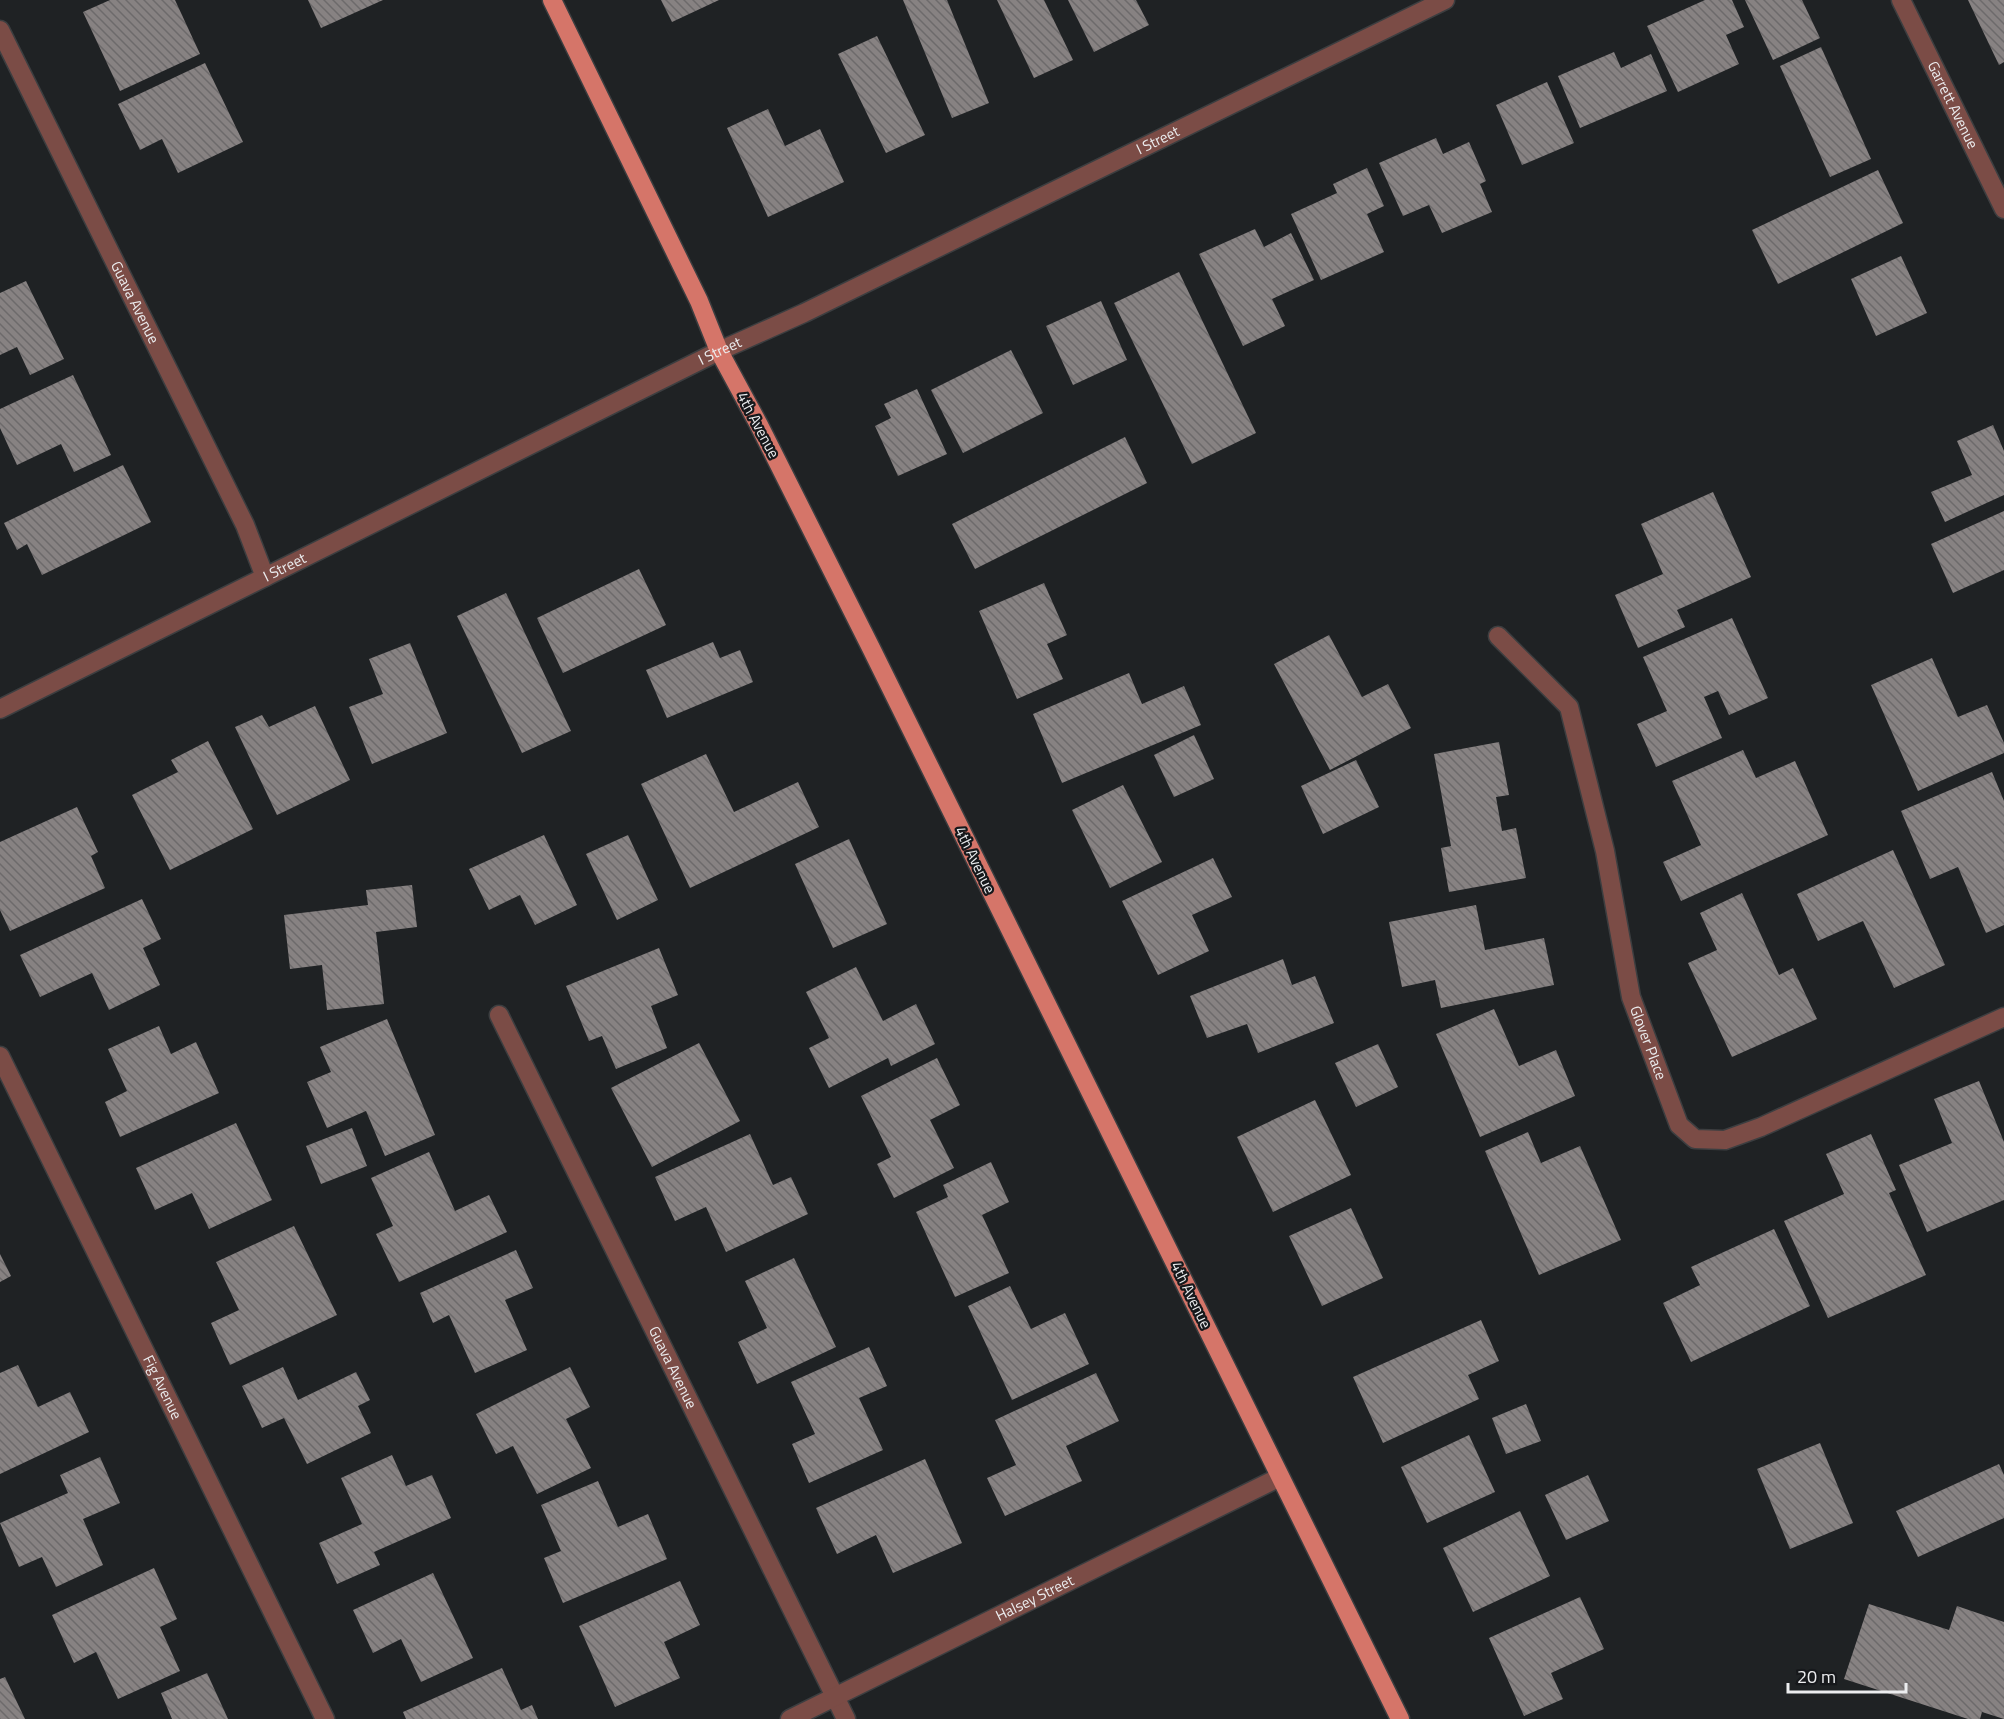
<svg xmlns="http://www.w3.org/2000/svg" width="2004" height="1719" font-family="'Titillium Web',sans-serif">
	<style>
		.building { fill: url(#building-back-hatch) }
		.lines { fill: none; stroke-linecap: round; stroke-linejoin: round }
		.minor-casing { stroke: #3c3e40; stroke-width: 21 }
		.major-casing { stroke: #3c3e40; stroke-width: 21 }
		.minor { stroke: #7b4c46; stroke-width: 18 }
		.major { stroke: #d57569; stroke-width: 18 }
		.labels { text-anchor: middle; stroke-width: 4.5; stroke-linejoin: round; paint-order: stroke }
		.street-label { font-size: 15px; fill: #ecedef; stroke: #16181b }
	</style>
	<defs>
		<pattern id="building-back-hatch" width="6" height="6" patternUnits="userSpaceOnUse" patternTransform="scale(1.5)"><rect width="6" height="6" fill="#878282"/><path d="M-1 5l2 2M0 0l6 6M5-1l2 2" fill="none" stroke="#6d6a6b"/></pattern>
	</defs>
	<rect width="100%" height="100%" fill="#1f2224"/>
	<g class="building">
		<polygon points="110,0 175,0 200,54 120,91 83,12"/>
		<polygon points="308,0 383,0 321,28"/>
		<polygon points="661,0 719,0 672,22"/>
		<polygon points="903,0 947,0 989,103 952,118"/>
		<polygon points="997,0 1044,0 1073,60 1034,78"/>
		<polygon points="1068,0 1136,0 1149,25 1094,52"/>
		<polygon points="1705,0 1732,0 1744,27 1726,35 1739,64 1678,92 1647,26"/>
		<polygon points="1745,0 1802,0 1820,38 1773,60"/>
		<polygon points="1968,0 2004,0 2004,62 1999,65"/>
		<polygon points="877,36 925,135 886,153 838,54"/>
		<polygon points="1821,47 1871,159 1830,177 1780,66"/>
		<polygon points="1614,52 1621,68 1651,54 1667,91 1580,128 1558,76"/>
		<polygon points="205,63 243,142 178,173 162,139 140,150 118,104"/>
		<polygon points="1547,82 1574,143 1522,165 1496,105"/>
		<polygon points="768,109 785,146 820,129 844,182 768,217 727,128"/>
		<polygon points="1436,138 1443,154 1469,142 1486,181 1480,184 1492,212 1442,233 1429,205 1403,216 1379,163"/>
		<polygon points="1367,168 1384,206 1367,214 1384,252 1321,280 1291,214 1337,193 1333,184"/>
		<polygon points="1878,170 1903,223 1778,284 1752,230"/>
		<polygon points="1255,229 1264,247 1291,233 1314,280 1272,299 1285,326 1243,346 1199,254"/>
		<polygon points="1901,256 1927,313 1876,336 1851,279"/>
		<polygon points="1179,272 1256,433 1192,464 1114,303"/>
		<polygon points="26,281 64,359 30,375 17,347 0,355 0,293"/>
		<polygon points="1101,301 1127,360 1073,385 1046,326"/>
		<polygon points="1011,350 1043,413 963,453 931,390"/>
		<polygon points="73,375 111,455 74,472 61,444 17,465 0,428 0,409"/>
		<polygon points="917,389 947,454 898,476 875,426 891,418 884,404"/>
		<polygon points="1993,425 2004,451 2004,495 1945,522 1931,492 1972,475 1957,441"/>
		<polygon points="1125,437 1147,483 975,569 952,524"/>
		<polygon points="123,465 151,522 42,575 27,544 17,550 4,523"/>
		<polygon points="1713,492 1751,577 1677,610 1685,627 1638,648 1615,595 1663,574 1641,524"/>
		<polygon points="2004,511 2004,570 1953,593 1931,544"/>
		<polygon points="639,569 666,625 563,673 537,618"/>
		<polygon points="1044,583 1067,635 1047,644 1063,679 1017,699 979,611"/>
		<polygon points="506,593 571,731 522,753 457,616"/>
		<polygon points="1732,618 1768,698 1729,715 1718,691 1704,697 1722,738 1656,767 1637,724 1667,711 1643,657"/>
		<polygon points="1329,635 1362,697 1388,684 1411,728 1330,770 1274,664"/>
		<polygon points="713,642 720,658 740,650 753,682 667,718 646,670"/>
		<polygon points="410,643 447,733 372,764 349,707 383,694 369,659"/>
		<polygon points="1932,658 1958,717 1987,705 2004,743 2004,753 1918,791 1871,685"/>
		<polygon points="1129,673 1142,704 1184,686 1201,725 1062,783 1033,714"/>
		<polygon points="315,706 350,780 277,815 235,727 262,715 269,727"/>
		<polygon points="1194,735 1214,779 1174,797 1154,755"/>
		<polygon points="208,741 253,829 170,870 132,795 178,772 171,760"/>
		<polygon points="1499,742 1509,795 1496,797 1502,831 1516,828 1526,878 1449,892 1441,848 1451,846 1434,754"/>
		<polygon points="1743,750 1756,778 1795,761 1828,835 1681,901 1663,862 1701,845 1672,781"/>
		<polygon points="706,754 734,812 798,782 819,827 690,888 641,784"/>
		<polygon points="1356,760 1379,807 1323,834 1301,786"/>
		<polygon points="1992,772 2004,801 2004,925 1986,933 1958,867 1930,879 1901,811"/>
		<polygon points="1123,785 1162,862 1110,888 1072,810"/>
		<polygon points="77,807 98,852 91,856 105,888 10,931 0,910 0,842"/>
		<polygon points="544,835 577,905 535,925 520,895 489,910 469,869"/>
		<polygon points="628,835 658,900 617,920 586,854"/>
		<polygon points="849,839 887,924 833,948 795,864"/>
		<polygon points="1893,850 1945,965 1894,988 1863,921 1818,941 1797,894"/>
		<polygon points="1213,858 1232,897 1192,915 1209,951 1158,975 1122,901"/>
		<polygon points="412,885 417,927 376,932 384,1004 327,1010 322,965 290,969 284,915 368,905 366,890"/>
		<polygon points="1742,893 1779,975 1793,968 1817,1019 1732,1057 1688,963 1717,950 1700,913"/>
		<polygon points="142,899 161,939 143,948 160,985 109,1010 92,973 40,997 20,955"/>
		<polygon points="1476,905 1485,950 1544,938 1554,985 1441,1008 1435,980 1402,987 1389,922"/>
		<polygon points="659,948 678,995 651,1006 667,1048 616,1069 602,1036 589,1041 566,986"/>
		<polygon points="1283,959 1292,985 1315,976 1334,1023 1258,1053 1247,1024 1207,1038 1190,996"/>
		<polygon points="856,967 883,1021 916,1004 935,1044 891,1066 888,1058 829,1088 809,1048 829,1038 806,992"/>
		<polygon points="1494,1009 1519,1066 1556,1050 1575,1096 1480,1137 1436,1034"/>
		<polygon points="387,1019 435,1135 385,1156 366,1111 327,1128 307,1082 331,1072 320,1047"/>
		<polygon points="159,1026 171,1054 196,1042 219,1093 120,1137 105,1102 127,1091 108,1049"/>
		<polygon points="699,1043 740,1121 652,1167 611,1088"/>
		<polygon points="1378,1044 1398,1087 1356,1107 1335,1063"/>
		<polygon points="937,1058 960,1105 930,1120 954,1168 894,1198 877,1164 891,1157 861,1096"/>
		<polygon points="1979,1081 2004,1142 2004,1200 1927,1232 1899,1165 1952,1143 1934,1099"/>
		<polygon points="1315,1100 1351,1175 1273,1212 1237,1137"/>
		<polygon points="236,1123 272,1200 209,1229 192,1193 155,1210 136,1168"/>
		<polygon points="352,1128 367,1166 321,1184 306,1146"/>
		<polygon points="1528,1132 1541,1163 1580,1146 1621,1240 1539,1275 1485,1151"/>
		<polygon points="750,1134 773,1185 791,1177 808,1214 726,1252 706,1207 675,1221 655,1177"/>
		<polygon points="1871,1134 1896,1190 1889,1193 1926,1275 1828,1318 1784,1221 1844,1194 1826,1154"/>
		<polygon points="429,1152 455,1211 489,1195 507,1232 399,1282 376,1234 393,1226 371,1178"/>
		<polygon points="991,1162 1009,1202 982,1215 1009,1273 955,1297 916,1212 948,1197 943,1185"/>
		<polygon points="1351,1208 1383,1278 1322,1306 1289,1236"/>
		<polygon points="294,1226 337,1315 230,1365 211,1323 239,1310 216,1262"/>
		<polygon points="1774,1229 1810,1306 1691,1362 1663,1303 1700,1285 1691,1267"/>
		<polygon points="516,1250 533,1288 505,1300 527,1350 475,1373 449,1315 433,1323 420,1293"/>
		<polygon points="0,1254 11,1276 0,1282"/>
		<polygon points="794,1258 836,1347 757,1384 738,1342 767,1328 745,1281"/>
		<polygon points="1010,1286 1031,1329 1065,1313 1089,1364 1012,1400 968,1306"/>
		<polygon points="1481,1320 1499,1361 1468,1375 1479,1399 1383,1443 1353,1377"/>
		<polygon points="869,1347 887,1386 859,1398 883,1450 809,1483 792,1444 815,1434 791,1382"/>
		<polygon points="18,1365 38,1407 70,1392 89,1432 0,1474 0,1373"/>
		<polygon points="283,1367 298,1400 356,1372 370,1400 358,1406 371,1433 307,1464 284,1418 262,1428 242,1386"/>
		<polygon points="570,1367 590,1407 566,1419 591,1468 537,1494 513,1446 496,1454 476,1414"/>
		<polygon points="1096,1373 1119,1421 1066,1446 1082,1481 1005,1516 987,1478 1016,1465 995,1420"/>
		<polygon points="1526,1404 1541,1441 1506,1454 1492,1418"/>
		<polygon points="1469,1435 1495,1492 1427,1523 1401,1467"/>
		<polygon points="1820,1443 1853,1523 1790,1549 1757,1469"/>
		<polygon points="392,1455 406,1486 432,1475 451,1518 374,1552 380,1565 337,1584 319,1543 362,1524 341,1478"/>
		<polygon points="100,1457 120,1503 83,1519 103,1565 56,1587 42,1557 19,1567 0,1523 68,1493 60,1475"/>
		<polygon points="925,1459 962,1543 893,1573 876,1535 837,1554 816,1508"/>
		<polygon points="1999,1464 2004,1475 2004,1518 1918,1557 1896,1511"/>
		<polygon points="1588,1475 1609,1521 1566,1540 1545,1495"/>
		<polygon points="598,1481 618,1527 648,1514 667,1559 563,1603 544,1558 561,1551 541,1505"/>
		<polygon points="1520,1511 1550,1576 1473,1612 1443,1548"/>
		<polygon points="154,1568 177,1619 160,1627 180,1671 118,1699 96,1652 74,1663 52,1615"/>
		<polygon points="433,1573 473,1658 421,1682 401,1639 373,1653 353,1610"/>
		<polygon points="680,1581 700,1625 664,1642 680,1678 615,1707 579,1626"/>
		<polygon points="1580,1597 1604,1649 1551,1673 1563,1699 1524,1716 1489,1638"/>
		<polygon points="1869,1604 1949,1630 1957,1606 2004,1622 2004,1719 1982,1712 1980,1719 1968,1719 1844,1679"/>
		<polygon points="502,1668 521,1710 532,1705 538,1719 406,1719 403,1712"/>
		<polygon points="207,1673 228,1719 172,1719 161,1693"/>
		<polygon points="5,1677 25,1719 0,1719 0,1679"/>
	</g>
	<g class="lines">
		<g class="minor-casing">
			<g id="minor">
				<path id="s1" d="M1901,0L2004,209"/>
				<path id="s2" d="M0,30L245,525L265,577"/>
				<path id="s3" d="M1498,636L1569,707L1605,851L1631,997L1679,1125L1695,1139L1725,1140L1761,1127L2004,1017"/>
				<path id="s4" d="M0,709L719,351L804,313L1445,0"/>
				<path id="s5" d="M499,1015L846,1719"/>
				<path id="s6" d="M0,1056L325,1719"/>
				<path id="s7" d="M790,1719L1280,1477"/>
			</g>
		</g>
		<g class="major-casing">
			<polyline id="major" points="552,0 699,301 719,351 759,425 871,648 1400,1719"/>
		</g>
		<use href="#minor" class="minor"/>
		<use href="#major" class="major"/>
	</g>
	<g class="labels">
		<g class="street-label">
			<text dy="5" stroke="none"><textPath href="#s1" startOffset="117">Garrett Avenue</textPath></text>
			<text dy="5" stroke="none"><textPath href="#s4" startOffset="1290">I Street</textPath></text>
			<text dy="5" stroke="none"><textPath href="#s2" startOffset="304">Guava Avenue</textPath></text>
			<text dy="5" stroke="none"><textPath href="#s4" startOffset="804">I Street</textPath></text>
			<text transform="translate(758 425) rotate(62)" y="5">4th Avenue</text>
			<text dy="5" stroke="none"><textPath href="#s4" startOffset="318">I Street</textPath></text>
			<text transform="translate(975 860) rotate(64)" y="5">4th Avenue</text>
			<text dy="5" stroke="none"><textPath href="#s3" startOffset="446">Glover Place</textPath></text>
			<text transform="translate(1191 1295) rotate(64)" y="5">4th Avenue</text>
			<text dy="5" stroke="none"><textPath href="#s5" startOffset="393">Guava Avenue</textPath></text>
			<text dy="5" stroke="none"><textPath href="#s6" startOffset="369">Fig Avenue</textPath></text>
			<text dy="5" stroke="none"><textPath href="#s7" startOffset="273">Halsey Street</textPath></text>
		</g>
	</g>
	<path d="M1788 1683v9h118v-9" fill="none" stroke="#ecedef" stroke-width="3"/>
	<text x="1797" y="1683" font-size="18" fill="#ecedef" stroke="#16181b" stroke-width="4.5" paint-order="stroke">20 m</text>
</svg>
